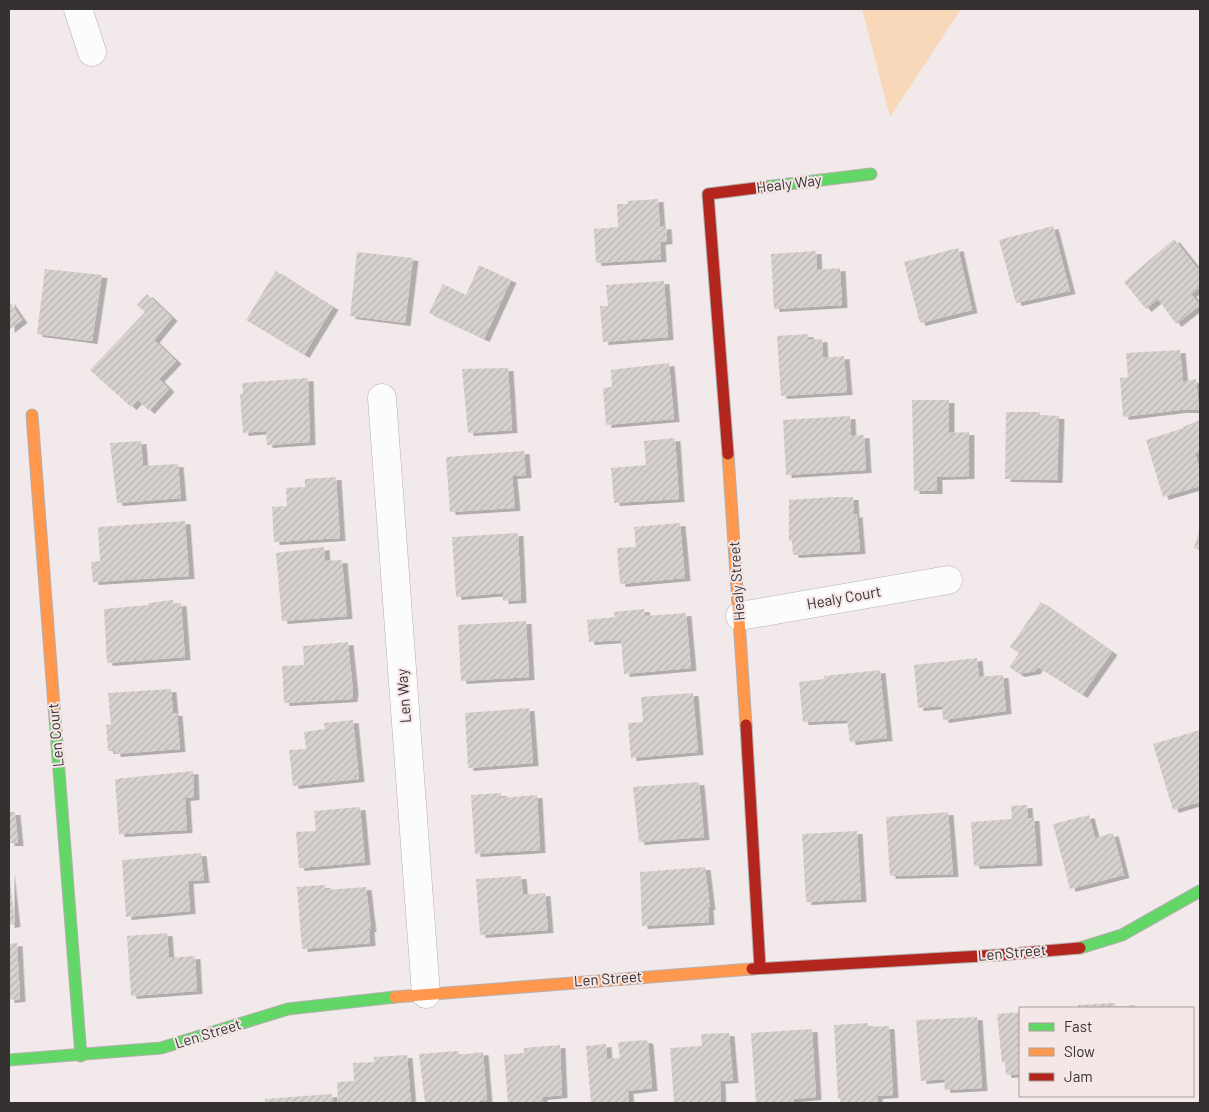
<svg xmlns="http://www.w3.org/2000/svg" width="1209" height="1112" font-family="Barlow,sans-serif">
	<style>
		.grass { fill: #f9d8ba }
		.building { fill: url(#building-hatch); filter: url(#shadow) }
		.lines { fill: none; stroke-linecap: round; stroke-linejoin: round }
		.street-casing { stroke: #b6afb0; stroke-width: 29 }
		.fast-casing { stroke: #b6afb0; stroke-width: 13 }
		.slow-casing { stroke: #b6afb0; stroke-width: 13 }
		.jam-casing { stroke: #b6afb0; stroke-width: 13 }
		.street { stroke: #fdfcfc; stroke-width: 28 }
		.fast { stroke: #63d668; stroke-width: 11 }
		.slow { stroke: #ff974d; stroke-width: 11 }
		.jam { stroke: #b3261e; stroke-width: 11 }
		.labels { text-anchor: middle; stroke-width: 4; stroke-linejoin: round; paint-order: stroke }
		.street-label { font-size: 15px; fill: #363131; stroke: #f5e6e7 }
	</style>
	<defs>
		<pattern id="building-hatch" width="6" height="6" patternUnits="userSpaceOnUse" patternTransform="scale(1.25)"><rect width="6" height="6" fill="#d7d1d0"/><path d="M-1 1l2-2M0 6l6-6M5 7l2-2" fill="none" stroke="#b9b4b3"/></pattern>
		<filter id="shadow"><feDropShadow dx="5.5" dy="3" stdDeviation="0" flood-color="#0004"/></filter>
	</defs>
	<rect width="100%" height="100%" fill="#f2eaea"/>
	<polygon class="grass" points="862,9 961,9 890,117"/>
	<g class="building">
		<polygon points="658,199 660,227 666,226 667,241 660,242 661,259 596,263 594,229 618,227 617,204 628,204 627,201"/>
		<polygon points="1053,226 1070,291 1016,303 999,240"/>
		<polygon points="1174,239 1197,268 1200,268 1200,287 1191,294 1200,305 1176,324 1158,299 1146,309 1124,282"/>
		<polygon points="958,248 972,310 920,323 904,262"/>
		<polygon points="816,251 817,270 840,268 842,305 774,309 771,254"/>
		<polygon points="357,252 413,258 405,323 350,316"/>
		<polygon points="479,265 511,280 484,339 429,313 443,284 466,295"/>
		<polygon points="45,269 102,275 92,341 37,334"/>
		<polygon points="276,271 333,307 304,355 246,320"/>
		<polygon points="664,281 668,337 603,342 600,306 608,306 606,285"/>
		<polygon points="147,294 172,318 154,340 176,361 159,379 169,389 149,411 138,400 131,407 90,370 145,312 137,305"/>
		<polygon points="9,301 22,320 9,330"/>
		<polygon points="808,334 808,340 822,339 823,358 844,356 847,392 781,396 777,336"/>
		<polygon points="1180,350 1183,382 1196,379 1199,410 1180,410 1123,417 1120,378 1128,377 1126,353"/>
		<polygon points="669,363 674,419 606,425 603,388 612,387 611,370"/>
		<polygon points="508,368 512,430 468,433 462,369"/>
		<polygon points="308,378 310,442 267,445 266,431 243,433 240,394 243,394 242,383"/>
		<polygon points="912,400 949,400 949,433 969,432 969,476 937,477 937,491 914,491"/>
		<polygon points="1006,412 1040,412 1040,415 1059,416 1057,480 1005,479"/>
		<polygon points="850,416 851,436 864,435 866,470 786,475 783,420"/>
		<polygon points="1200,420 1200,452 1195,453 1200,470 1200,486 1163,497 1146,440 1184,428 1183,427"/>
		<polygon points="675,438 679,499 614,503 611,468 646,465 644,441"/>
		<polygon points="141,441 143,466 178,464 181,498 117,503 110,443"/>
		<polygon points="524,451 526,475 512,476 515,508 450,512 446,457"/>
		<polygon points="336,477 340,538 274,542 272,507 287,506 286,488 305,487 305,479"/>
		<polygon points="834,497 853,497 854,515 857,514 860,551 793,555 792,541 789,541 789,500"/>
		<polygon points="185,521 189,576 93,582 91,562 100,561 98,527"/>
		<polygon points="680,523 685,578 620,584 617,548 636,547 634,527"/>
		<polygon points="1200,529 1200,550 1194,548"/>
		<polygon points="518,533 521,600 503,601 503,593 456,597 452,537"/>
		<polygon points="324,547 325,561 342,560 347,616 282,621 276,553"/>
		<polygon points="173,600 173,604 181,603 185,657 107,663 104,609 148,605 148,603"/>
		<polygon points="1041,602 1112,652 1082,695 1038,667 1035,671 1019,674 1009,667 1019,653 1010,647"/>
		<polygon points="644,609 645,616 686,613 691,668 624,674 621,640 589,642 587,620 615,617 614,612"/>
		<polygon points="526,621 529,677 461,681 458,625"/>
		<polygon points="348,642 353,691 352,699 284,703 282,666 304,665 303,646"/>
		<polygon points="977,658 979,677 1003,675 1006,711 943,720 942,706 918,708 914,665"/>
		<polygon points="880,670 887,738 850,742 847,720 803,722 799,682 824,679 824,676"/>
		<polygon points="171,689 173,713 177,713 180,749 115,754 115,751 108,751 106,725 111,724 108,693"/>
		<polygon points="693,693 698,752 631,758 628,723 643,722 641,697"/>
		<polygon points="529,708 533,763 468,768 465,713"/>
		<polygon points="353,720 359,779 293,786 289,750 306,749 304,732 325,729 324,723"/>
		<polygon points="1200,730 1200,802 1173,810 1153,744"/>
		<polygon points="193,771 194,797 185,798 187,830 119,834 115,779"/>
		<polygon points="699,782 704,837 639,842 633,787"/>
		<polygon points="501,793 501,798 537,795 540,850 475,854 471,795"/>
		<polygon points="1027,805 1028,818 1034,818 1037,863 974,866 971,822 1012,819 1011,806"/>
		<polygon points="360,807 365,862 299,868 296,832 316,831 314,811"/>
		<polygon points="9,812 15,812 18,843 9,843"/>
		<polygon points="948,812 953,874 890,876 886,817"/>
		<polygon points="1089,815 1095,838 1113,833 1124,875 1070,889 1053,824"/>
		<polygon points="857,831 861,899 806,902 802,834"/>
		<polygon points="201,853 204,880 188,881 190,911 126,917 122,860"/>
		<polygon points="705,867 710,907 708,907 709,922 642,926 640,872"/>
		<polygon points="9,870 15,924 9,925"/>
		<polygon points="521,876 523,895 545,893 548,930 480,935 476,879"/>
		<polygon points="325,885 325,890 366,887 371,929 369,929 370,943 302,949 297,887"/>
		<polygon points="167,933 169,958 195,956 197,991 131,996 127,936"/>
		<polygon points="17,943 20,999 9,1000 9,944"/>
		<polygon points="1115,1003 1116,1007 1135,1005 1135,1008 1078,1008 1078,1005"/>
		<polygon points="1020,1012 1020,1074 1006,1075 1005,1062 1002,1063 997,1014"/>
		<polygon points="977,1017 982,1088 945,1090 944,1079 921,1081 916,1020"/>
		<polygon points="868,1023 868,1027 889,1026 893,1095 877,1096 878,1103 841,1103 840,1099 838,1098 834,1025"/>
		<polygon points="812,1029 816,1097 794,1099 793,1102 756,1103 751,1033"/>
		<polygon points="729,1033 733,1080 720,1081 721,1103 674,1103 670,1048 702,1046 701,1034"/>
		<polygon points="646,1040 648,1042 652,1088 628,1091 629,1103 591,1103 586,1046 606,1044 607,1059 620,1058 618,1043 621,1042"/>
		<polygon points="560,1045 562,1095 542,1097 543,1103 508,1103 504,1055 524,1053 524,1048"/>
		<polygon points="458,1051 459,1055 483,1052 487,1100 480,1101 480,1103 425,1103 419,1054"/>
		<polygon points="407,1055 411,1103 338,1103 337,1082 354,1081 353,1063 374,1062 374,1057"/>
		<polygon points="332,1094 333,1103 265,1103 265,1099"/>
	</g>
	<g class="lines">
		<g class="street-casing">
			<g id="street">
				<polyline points="78,9 92,52"/>
				<polyline points="382,398 426,994"/>
				<polyline points="740,616 948,580"/>
			</g>
		</g>
		<g class="fast-casing">
			<g id="fast">
				<polyline points="764,187 871,174"/>
				<polyline points="54,706 81,1056"/>
				<polyline points="1080,948 1122,935 1200,891"/>
				<polyline points="9,1060 161,1048 288,1009 395,997"/>
			</g>
		</g>
		<g class="slow-casing">
			<g id="slow">
				<polyline points="32,415 54,706"/>
				<polyline points="728,454 746,725"/>
				<polyline points="395,997 752,969"/>
			</g>
		</g>
		<g class="jam-casing">
			<g id="jam">
				<polyline points="728,454 708,194 764,187"/>
				<polyline points="746,725 760,968"/>
				<polyline points="752,969 999,955 1080,948"/>
			</g>
		</g>
		<use href="#street" class="street"/>
		<use href="#fast" class="fast"/>
		<use href="#slow" class="slow"/>
		<use href="#jam" class="jam"/>
	</g>
	<g class="labels">
		<g class="street-label">
			<text transform="translate(789 184) rotate(-7)" y="5">Healy Way</text>
			<text transform="translate(737 581) rotate(-94)" y="5">Healy Street</text>
			<text transform="translate(844 598) rotate(-10)" y="5">Healy Court</text>
			<text transform="translate(404 696) rotate(-94)" y="5">Len Way</text>
			<text transform="translate(56 735) rotate(-95)" y="5">Len Court</text>
			<text transform="translate(1012 953) rotate(-5)" y="5">Len Street</text>
			<text transform="translate(608 979) rotate(-4)" y="5">Len Street</text>
			<text transform="translate(208 1034) rotate(-17)" y="5">Len Street</text>
		</g>
	</g>
	<rect width="1209" height="1112" fill="none" stroke="#363131" stroke-width="20"/>
	<rect x="1019" y="1007" width="175" height="90" fill="#f5e6e7" stroke="#a99e9e"/>
	<rect x="1029" y="1023" width="25" height="8" fill="#63d668" stroke="#a99e9e"/>
	<text x="1064" y="1032" font-size="15" fill="#363131">Fast</text>
	<rect x="1029" y="1048" width="25" height="8" fill="#ff974d" stroke="#a99e9e"/>
	<text x="1064" y="1057" font-size="15" fill="#363131">Slow</text>
	<rect x="1029" y="1073" width="25" height="8" fill="#b3261e" stroke="#a99e9e"/>
	<text x="1064" y="1082" font-size="15" fill="#363131">Jam</text>
</svg>
